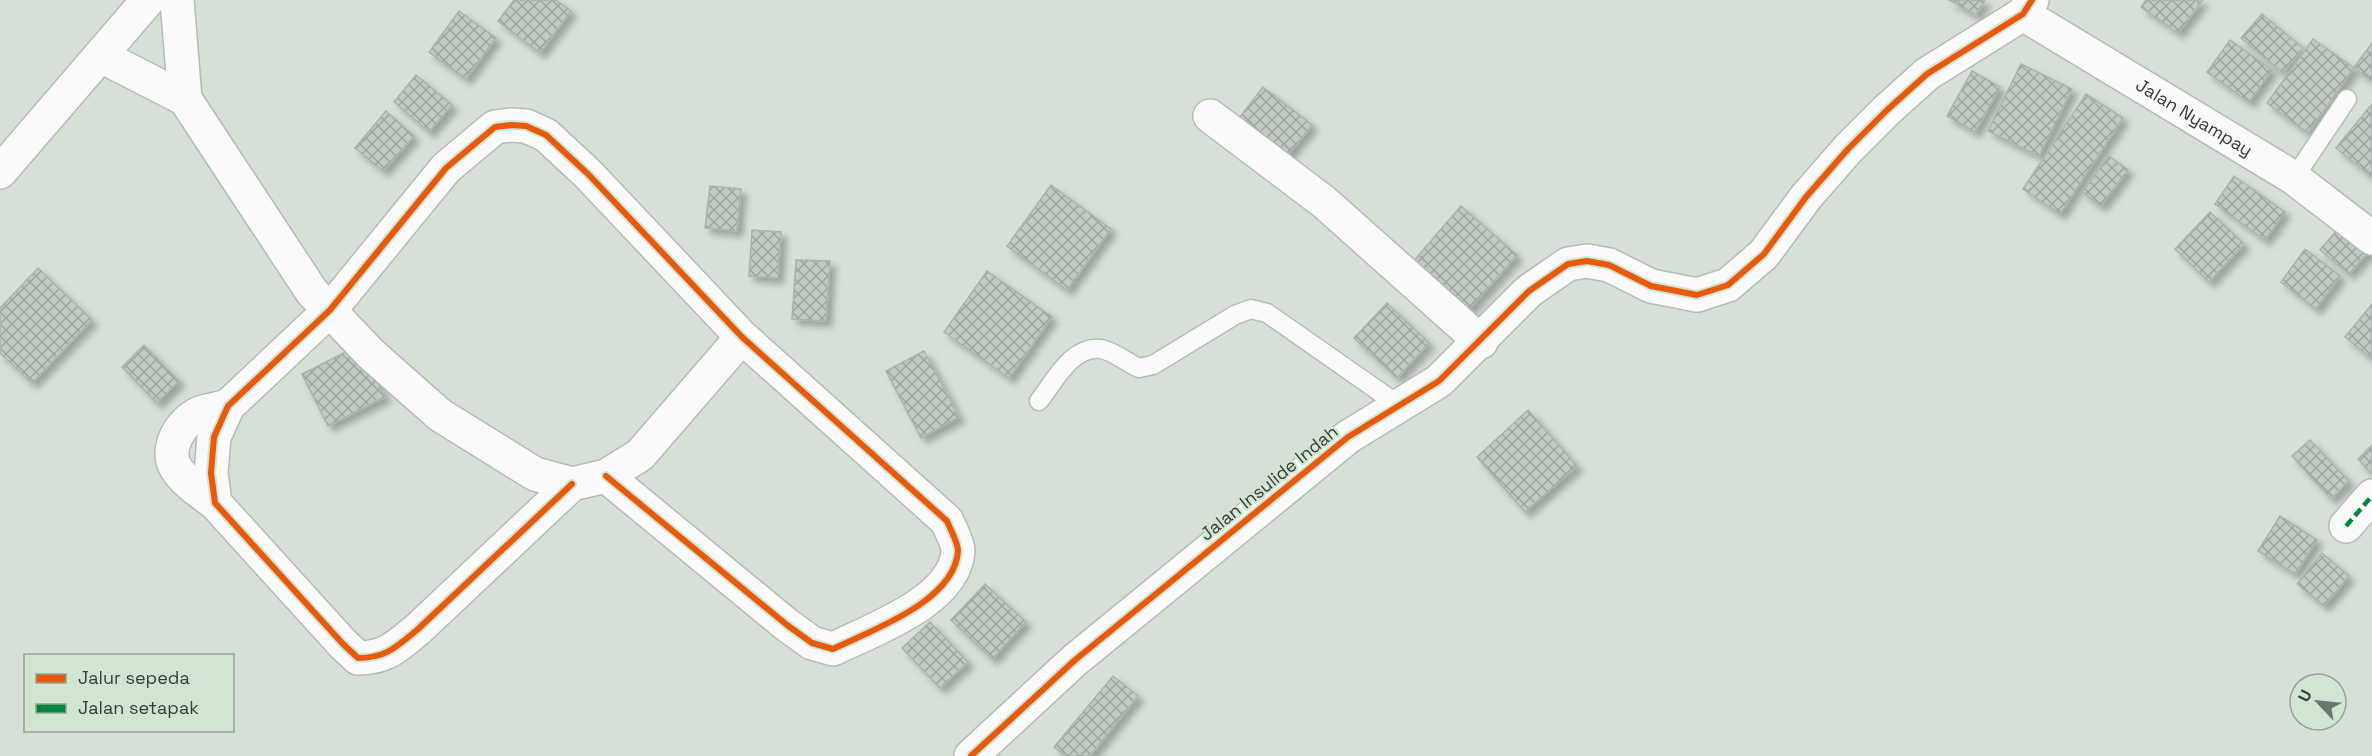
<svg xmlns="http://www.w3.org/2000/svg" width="2372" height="756" font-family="'Space Grotesk',sans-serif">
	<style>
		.building { fill: url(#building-cross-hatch); stroke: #a9b3ae; stroke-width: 1.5; filter: url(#shadow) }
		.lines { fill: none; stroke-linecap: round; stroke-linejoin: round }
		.service-casing { stroke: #b4bcb4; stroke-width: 21 }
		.minor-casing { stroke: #b4bcb4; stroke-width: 36 }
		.service { stroke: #f9faf9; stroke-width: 18 }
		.minor { stroke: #f9faf9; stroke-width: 33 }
		.quiet { stroke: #00873e; stroke-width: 4.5; stroke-dasharray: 9 4.5; stroke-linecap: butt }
		.cycleway-casing { stroke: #d1e5d3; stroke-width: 10 }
		.cycleway { stroke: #e8590c; stroke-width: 6 }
		.labels { text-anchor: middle; stroke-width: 4.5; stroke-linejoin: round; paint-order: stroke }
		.street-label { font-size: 18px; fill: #353e36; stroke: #d1e5d3 }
	</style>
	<defs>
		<pattern id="building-cross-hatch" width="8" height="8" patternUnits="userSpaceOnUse" patternTransform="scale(1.5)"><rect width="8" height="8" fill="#bfcac3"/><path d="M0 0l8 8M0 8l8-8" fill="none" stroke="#9ca59f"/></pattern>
		<filter id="shadow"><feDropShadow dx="5.5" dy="5.5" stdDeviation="3" flood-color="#0004"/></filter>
	</defs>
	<rect width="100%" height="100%" fill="#d6e0d6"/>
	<g class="building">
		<polygon points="514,0 556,0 571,11 540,53 498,21"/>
		<polygon points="1949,0 1985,0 1976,15"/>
		<polygon points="2146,0 2203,0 2178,33 2141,7"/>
		<polygon points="459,11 496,38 466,79 429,52"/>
		<polygon points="2262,14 2303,48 2283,73 2241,38"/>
		<polygon points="2313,39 2354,68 2308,133 2267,103"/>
		<polygon points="2230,40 2272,70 2249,102 2207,72"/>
		<polygon points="2372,43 2372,81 2354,67"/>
		<polygon points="2021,64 2072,89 2039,156 1988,131"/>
		<polygon points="1972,71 2000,87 1975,132 1947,116"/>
		<polygon points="416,75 452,105 429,132 394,102"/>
		<polygon points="1263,87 1312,125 1284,160 1236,122"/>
		<polygon points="2086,94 2123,118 2060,214 2023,189"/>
		<polygon points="2372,104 2372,177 2336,148"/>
		<polygon points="386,111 414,136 383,171 355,148"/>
		<polygon points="2109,156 2128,170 2101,206 2082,192"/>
		<polygon points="2234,176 2285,212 2265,240 2215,204"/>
		<polygon points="1051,185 1111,229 1067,290 1007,246"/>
		<polygon points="710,186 741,189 737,231 705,228"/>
		<polygon points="1461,206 1517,255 1466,313 1411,264"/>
		<polygon points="2210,212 2244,244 2209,282 2175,249"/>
		<polygon points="2342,224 2371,249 2349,274 2320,250"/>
		<polygon points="752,230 781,232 778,278 749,276"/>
		<polygon points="2305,249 2340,276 2316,309 2281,282"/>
		<polygon points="796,260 830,261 826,321 792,319"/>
		<polygon points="38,268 92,320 32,383 0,353 0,308"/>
		<polygon points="987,271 1052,317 1009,378 944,332"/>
		<polygon points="1387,303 1429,343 1397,378 1354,338"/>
		<polygon points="2372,304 2372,359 2345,337"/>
		<polygon points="144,345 179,381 157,403 122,367"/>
		<polygon points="359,345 385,397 328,426 302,374"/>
		<polygon points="924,351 959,417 921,438 886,371"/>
		<polygon points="1528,410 1577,466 1525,512 1477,457"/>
		<polygon points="2310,440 2349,481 2331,499 2292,456"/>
		<polygon points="2372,445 2372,474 2358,459"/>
		<polygon points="2280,516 2317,540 2295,574 2258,551"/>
		<polygon points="2322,553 2349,576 2324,606 2297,584"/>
		<polygon points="985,584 1026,622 992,659 951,620"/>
		<polygon points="930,622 968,662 940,688 902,648"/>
		<polygon points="1113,676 1138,696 1090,756 1066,756 1054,747"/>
	</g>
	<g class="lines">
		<g class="service-casing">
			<g id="service">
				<polyline points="2294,178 2347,99"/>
				<path d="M1039,401C1054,382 1072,345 1101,349C1113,351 1128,363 1139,368L1153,365L1235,315L1251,309L1267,313L1400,406"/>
			</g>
		</g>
		<g class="minor-casing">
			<g id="minor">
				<polyline points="177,0 185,99 312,292 371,354 440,415 535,474 572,484 606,476 640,455 742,337"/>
				<path id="s1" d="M2023,14L2294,178L2372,238"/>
				<polyline points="101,56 185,99"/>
				<polyline points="1210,116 1324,202 1481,342"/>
				<polyline points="0,172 148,0"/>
				<path d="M572,484L417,630C396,647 386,658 358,658L343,644L215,503L211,473L214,437L228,406L330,310L446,168L495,127L511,125L526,126L546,135L588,174L742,337L947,521C950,529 958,542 958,551C955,601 872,630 833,649L812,643L787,625L606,476"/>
				<path d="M215,503C202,493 185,483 176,468C164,449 181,421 200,413C208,410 219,409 228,406"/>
				<polyline points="2346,526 2372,496"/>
				<polyline points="971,756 1075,660 1348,437 1439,381 1529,291 1568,264 1587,261 1609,265 1651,286 1697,295 1728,285 1764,254 1806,197 1848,149 1887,110 1927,74 2023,14 2032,0"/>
			</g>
		</g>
		<use href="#service" class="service"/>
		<use href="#minor" class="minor"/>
		<polyline class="quiet" points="2346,526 2372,496"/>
		<g class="cycleway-casing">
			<g id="cycleway">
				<path d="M572,484L417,630C396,647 386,658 358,658L343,644L215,503L211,473L214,437L228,406L330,310L446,168L495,127L511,125L526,126L546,135L588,174L742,337L947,521C950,529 958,542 958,551C955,601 872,630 833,649L812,643L787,625L606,476"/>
				<polyline points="971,756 1075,660 1348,437 1439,381 1529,291 1568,264 1587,261 1609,265 1651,286 1697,295 1728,285 1764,254 1806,197 1848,149 1887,110 1927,74 2023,14 2032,0"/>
			</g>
		</g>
		<use href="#cycleway" class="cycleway"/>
	</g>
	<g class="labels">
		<g class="street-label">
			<text dy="6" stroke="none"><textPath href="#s1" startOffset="200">Jalan Nyampay</textPath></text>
			<text transform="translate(1269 483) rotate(-39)" y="6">Jalan Insulide Indah</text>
		</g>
	</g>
	<rect x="24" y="654" width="210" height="78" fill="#d1e5d3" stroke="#93a294" stroke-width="1.5"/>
	<rect x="36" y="674" width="30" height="9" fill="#e8590c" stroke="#93a294" stroke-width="1.5"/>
	<text x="78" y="684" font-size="18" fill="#353e36">Jalur sepeda</text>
	<rect x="36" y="704" width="30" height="9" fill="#00873e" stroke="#93a294" stroke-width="1.5"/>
	<text x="78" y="714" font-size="18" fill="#353e36">Jalan setapak</text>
	<g transform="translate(2318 702) rotate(296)"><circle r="28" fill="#d1e5d3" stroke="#93a294" stroke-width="1.5"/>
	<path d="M0-4.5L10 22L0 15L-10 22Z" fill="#6d776e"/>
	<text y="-9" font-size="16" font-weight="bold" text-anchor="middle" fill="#353e36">U</text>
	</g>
</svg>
